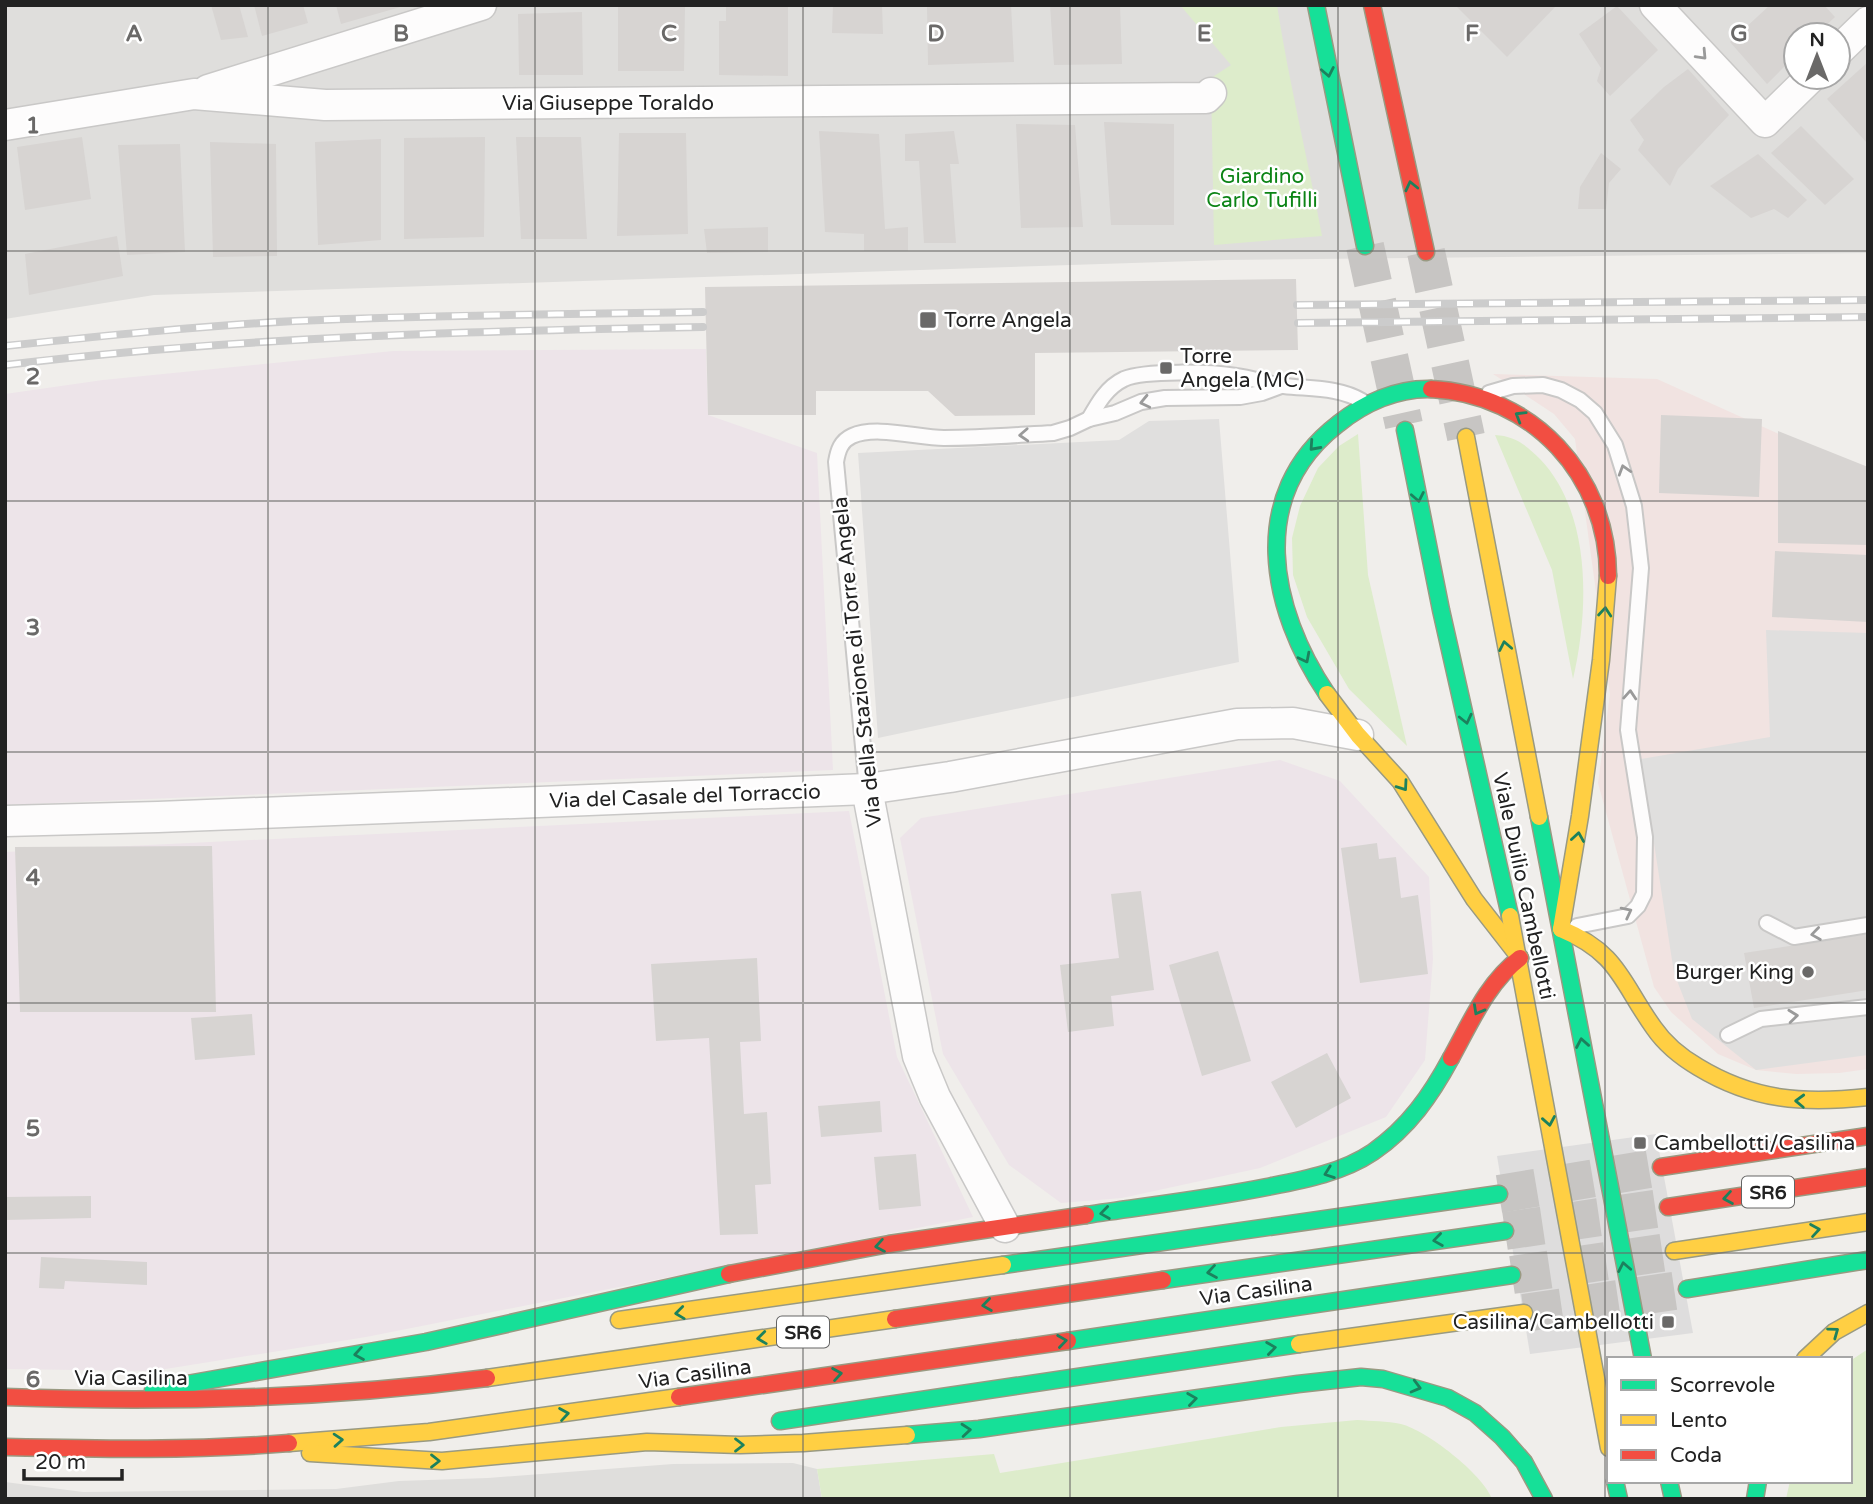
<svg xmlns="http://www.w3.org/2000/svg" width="1873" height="1504" font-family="'Varela Round',sans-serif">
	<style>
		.residential { fill: #dfdedc; fill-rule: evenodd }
		.commercial { fill: #f1e3e1 }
		.industrial { fill: #ede4e9 }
		.grass { fill: #ddeccb }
		.parking { fill: #e0dfde }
		.pier { fill: #dedddd }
		.building { fill: #d7d4d2 }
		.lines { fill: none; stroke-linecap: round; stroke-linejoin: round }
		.secondary-tunnel { stroke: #c7c5c3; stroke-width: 38; stroke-dasharray: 38 19; stroke-linecap: butt }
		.primary-tunnel { stroke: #c7c5c3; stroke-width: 38; stroke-dasharray: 38 19; stroke-linecap: butt }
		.lane-casing { stroke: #c9c8c7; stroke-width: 18 }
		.street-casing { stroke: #c9c8c7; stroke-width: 33 }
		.fast-casing { stroke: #999a82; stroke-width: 19 }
		.slow-casing { stroke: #999a82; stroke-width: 19 }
		.jam-casing { stroke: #999a82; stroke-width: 19 }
		.lane { stroke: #fdfcfc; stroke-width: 14 }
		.street { stroke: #fdfcfc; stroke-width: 30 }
		.fast { stroke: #16e098; stroke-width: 16 }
		.slow { stroke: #ffcf43; stroke-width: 16 }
		.jam { stroke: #f24e42; stroke-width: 16 }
		.rail-casing { stroke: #ccc; stroke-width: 8 }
		.rail { stroke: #fff; stroke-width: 5; stroke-dasharray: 16; stroke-linecap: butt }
		.oneway { stroke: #9a9a9a }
		.oneway2 { stroke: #1c815d }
		.grid { fill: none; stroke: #6a6968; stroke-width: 2; stroke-opacity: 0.55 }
		.poi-dot { fill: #6a6968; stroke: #fff; stroke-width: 2.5 }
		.labels { text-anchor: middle; stroke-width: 5; stroke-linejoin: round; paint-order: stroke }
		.shield { fill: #fff; stroke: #646464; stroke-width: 2 }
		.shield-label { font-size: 19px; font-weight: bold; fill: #222 }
		.street-label { font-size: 21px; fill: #222; stroke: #fff }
		.park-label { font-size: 21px; fill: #0c8416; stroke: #fff }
		.poi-label { font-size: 21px; fill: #222; stroke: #fff; text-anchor: start }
		.grid-label { font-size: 23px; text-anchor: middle; font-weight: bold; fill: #6a6968; stroke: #fff; stroke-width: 5; stroke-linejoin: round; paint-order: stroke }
	</style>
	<rect width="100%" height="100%" fill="#f0eeeb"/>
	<g class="residential">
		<path d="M5,5H1868V253L1225,260L154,295L5,319ZM1796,35H1838V77H1796Z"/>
		<polygon points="793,1463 817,1469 822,1499 5,1499 5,1482 83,1492 336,1489 399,1481 488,1478 673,1464"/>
	</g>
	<polygon class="commercial" points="1493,374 1657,379 1868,474 1868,1069 1839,1073 1796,1074 1756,1070 1718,1054 1671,1012 1654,987 1598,783 1610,694 1575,439 1554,414"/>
	<g class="industrial">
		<polygon points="706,349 708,415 817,453 833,770 5,805 5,394 103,380 393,351"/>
		<polygon points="1280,760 1340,781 1429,877 1433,959 1425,1060 1386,1117 1260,1168 1122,1198 1061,1203 1009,1165 943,1054 900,838 921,818"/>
		<polygon points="849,811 897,1057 973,1217 366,1337 153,1371 5,1369 5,852"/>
	</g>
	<g class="grass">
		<path d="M1180,5H1277C1289,83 1308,159 1322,236L1214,245L1211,78L1231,65Z"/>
		<polygon points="1358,434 1368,575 1407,746 1349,689 1307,617 1293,575 1292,538 1300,506 1318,468 1339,446"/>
		<path d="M1495,435C1515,436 1526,445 1540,459C1592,513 1589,611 1573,679L1552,570Z"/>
		<polygon points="1868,1349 1868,1499 1786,1499 1790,1481 1850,1481 1850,1361"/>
		<path d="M1357,1420C1371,1421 1387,1421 1401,1424C1426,1430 1483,1474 1492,1499H822L817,1469L994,1454L1000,1473L1281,1427Z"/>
	</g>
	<g class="parking">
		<polygon points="1219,419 1239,662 878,738 858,453 1119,440 1149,421"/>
		<polygon points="1766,630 1868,633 1868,1055 1756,1070 1692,1019 1674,973 1641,759 1770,737"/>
	</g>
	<polygon class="pier" points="1656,1134 1693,1333 1530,1354 1497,1156"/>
	<g class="building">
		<polygon points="211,5 239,5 248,37 221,40"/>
		<polygon points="254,5 303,5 308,23 262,36"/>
		<polygon points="336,5 404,5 404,6 341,24"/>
		<polygon points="618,5 685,5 684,71 618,71"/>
		<polygon points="726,5 788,5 788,76 719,75 719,21 726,21"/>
		<polygon points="833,5 882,5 883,34 832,33"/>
		<polygon points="927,5 1011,5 1014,62 928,65"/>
		<polygon points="1050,5 1120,5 1122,64 1054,65"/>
		<polygon points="1455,5 1557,5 1507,57"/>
		<polygon points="1770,5 1824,5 1835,17 1816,35 1796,35 1796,55 1767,84 1730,42"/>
		<polygon points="1617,6 1658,50 1610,96 1597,81 1601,68 1579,34"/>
		<polygon points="582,12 583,75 519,75 518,14"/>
		<polygon points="1868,62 1868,144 1827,99"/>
		<polygon points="1688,69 1729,115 1678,169 1670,186 1638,150 1644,140 1630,120 1664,87"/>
		<polygon points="1104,122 1174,124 1174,225 1111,225"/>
		<polygon points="1016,124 1075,125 1083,227 1021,228"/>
		<polygon points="1801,126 1854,179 1825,205 1771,153"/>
		<polygon points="819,131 879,134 885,229 908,227 908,251 864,251 864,234 825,232"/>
		<polygon points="954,131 959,164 950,164 956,243 924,243 919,161 905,161 905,134"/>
		<polygon points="619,133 686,133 688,234 617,236"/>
		<polygon points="82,137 91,199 25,210 17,147"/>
		<polygon points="485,137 484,237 404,239 404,138"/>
		<polygon points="516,137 581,137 587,239 521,239"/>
		<polygon points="381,139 381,240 318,245 315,142"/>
		<polygon points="210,142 276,144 277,256 213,257"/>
		<polygon points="180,144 185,252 127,255 118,145"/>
		<polygon points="1601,153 1621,169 1609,183 1606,209 1578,209 1580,187"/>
		<polygon points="1758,154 1807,200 1788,218 1774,209 1751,218 1710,186"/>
		<polygon points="768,227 768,252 707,253 704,229"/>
		<polygon points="117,236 123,276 29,295 25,254"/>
		<polygon points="1296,279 1298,350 1035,353 1035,415 955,416 928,391 816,391 816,415 708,415 705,287"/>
		<polygon points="1661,415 1762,419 1759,497 1659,493"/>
		<polygon points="1778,431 1868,467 1868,545 1778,543"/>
		<polygon points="1775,551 1868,555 1868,622 1772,617"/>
		<polygon points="1377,843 1379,859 1396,857 1401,898 1418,895 1428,974 1360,983 1341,848"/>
		<polygon points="212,846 216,1012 20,1012 15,847"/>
		<polygon points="1141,891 1154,990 1111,996 1114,1026 1068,1032 1060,965 1119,958 1111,894"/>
		<polygon points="1868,934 1868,990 1754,1008 1744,953"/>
		<polygon points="1218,951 1251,1061 1202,1076 1169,965"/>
		<polygon points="757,958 761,1041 740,1042 744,1114 767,1112 771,1184 755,1185 758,1234 720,1235 709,1038 656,1041 651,964"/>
		<polygon points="252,1014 255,1055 195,1060 191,1018"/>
		<polygon points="1327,1053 1351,1098 1296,1128 1271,1082"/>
		<polygon points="880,1101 882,1132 821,1137 818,1106"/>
		<polygon points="916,1154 921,1206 879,1210 874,1157"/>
		<polygon points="91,1196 91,1218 5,1220 5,1197"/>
		<polygon points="41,1257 147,1262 147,1285 65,1281 64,1289 39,1288"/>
	</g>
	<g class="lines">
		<g class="secondary-tunnel">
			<polyline points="1365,246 1404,425"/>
			<polyline points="1426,252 1466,437"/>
			<polyline points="1499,1194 1661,1167"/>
			<polyline points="1524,1313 1687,1289"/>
		</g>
		<g class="primary-tunnel">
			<polyline points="1505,1231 1668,1207"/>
			<polyline points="1512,1275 1674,1251"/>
		</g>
		<g class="lane-casing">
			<g id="lane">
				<polyline points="1489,393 1513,386 1543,385 1561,390 1580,400 1595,413 1615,445 1634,506 1641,568 1628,730 1645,837 1644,894 1638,906 1628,916 1577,926"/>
				<path d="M1089,419C1098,403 1107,387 1124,379C1145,370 1212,372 1236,376C1252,378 1268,384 1284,386C1310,389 1339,387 1362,401"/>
				<path d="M867,789L836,462C838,450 841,441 852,436C876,425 918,438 944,438C981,438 1017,435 1053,433L1070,428L1089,419L1115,413L1141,402L1165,398L1240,397L1262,393L1281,386"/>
				<polyline points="1767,923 1794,937 1868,925"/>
				<polyline points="1728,1035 1761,1019 1868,1007"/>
			</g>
		</g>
		<g class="street-casing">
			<g id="street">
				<polyline points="1655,5 1765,122 1811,77"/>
				<polyline points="1838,51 1868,22"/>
				<polyline points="208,90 481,5"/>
				<polyline points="5,125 194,94 325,105 1206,98 1211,93"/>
				<polyline points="867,789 918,1056 935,1097 1005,1227"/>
				<polyline points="5,821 158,817 867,789 950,777 1237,724 1293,723 1358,735"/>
			</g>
		</g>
		<g class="fast-casing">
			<g id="fast">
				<polyline points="1316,5 1365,246"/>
				<polyline points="1405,430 1441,610 1510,916"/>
				<path d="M1327,694C1270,609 1246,495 1338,424C1364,403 1397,388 1431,389"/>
				<polyline points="1539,817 1643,1359"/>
				<path d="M1086,1215C1146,1206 1207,1199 1267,1187C1303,1180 1342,1173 1373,1152C1409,1127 1431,1095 1451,1058"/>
				<polyline points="1003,1265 1499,1194"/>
				<polyline points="1163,1280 1505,1231"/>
				<polyline points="1687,1289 1868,1260"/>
				<polyline points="1068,1341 1512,1275"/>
				<polyline points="153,1390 426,1342 729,1274"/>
				<polyline points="780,1421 1299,1344"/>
				<polyline points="907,1435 979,1429 1298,1384 1361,1377 1383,1379 1448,1398 1475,1413 1502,1437 1524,1462 1544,1499"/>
				<polyline points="1615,1481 1619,1499"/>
				<polyline points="1669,1481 1673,1499"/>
				<polyline points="1755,1499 1758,1481"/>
			</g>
		</g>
		<g class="slow-casing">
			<g id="slow">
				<polyline points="1466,437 1539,817"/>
				<polyline points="1327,694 1358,735 1400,781 1474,899 1520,958"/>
				<polyline points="1510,916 1609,1448"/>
				<path d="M1561,929C1619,953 1621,982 1654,1028C1665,1044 1681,1057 1698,1067C1754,1101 1804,1104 1868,1097"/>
				<polyline points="1561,929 1580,816 1601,660 1608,576"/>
				<polyline points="1674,1251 1868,1222"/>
				<polyline points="619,1320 1003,1265"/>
				<polyline points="1299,1344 1524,1313"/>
				<polyline points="1805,1359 1834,1332 1868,1313"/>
				<polyline points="487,1378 895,1319"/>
				<polyline points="289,1443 429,1432 679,1397"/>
				<polyline points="310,1453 442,1461 647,1442 740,1445 803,1443 907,1435"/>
			</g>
		</g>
		<g class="jam-casing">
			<g id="jam">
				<polyline points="1372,5 1426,252"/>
				<path d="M1431,389C1533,394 1608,476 1608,576"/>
				<path d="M1451,1058C1471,1022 1487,983 1520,958"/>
				<polyline points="1661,1167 1868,1136"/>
				<polyline points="1668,1207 1868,1177"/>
				<polyline points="729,1274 889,1244 1086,1215"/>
				<polyline points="895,1319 1163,1280"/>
				<path d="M5,1397C167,1403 326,1399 487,1378"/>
				<polyline points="679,1397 1068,1341"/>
				<path d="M5,1447C100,1449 194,1451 289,1443"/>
			</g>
		</g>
		<use href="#lane" class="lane"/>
		<use href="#street" class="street"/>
		<use href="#fast" class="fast"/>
		<use href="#slow" class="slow"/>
		<use href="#jam" class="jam"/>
		<g class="rail-casing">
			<g id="rail">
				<polyline points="1297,305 1868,300"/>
				<polyline points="1298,323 1868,317"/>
				<path d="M5,346C102,336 199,326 295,321C431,315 567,314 703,312"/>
				<path d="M5,365C237,337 470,331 703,327"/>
			</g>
		</g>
		<use href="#rail" class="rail"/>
	</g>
	<defs><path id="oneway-chevron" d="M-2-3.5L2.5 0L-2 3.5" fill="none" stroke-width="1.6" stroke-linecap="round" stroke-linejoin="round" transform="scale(1.75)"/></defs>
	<g class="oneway">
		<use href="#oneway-chevron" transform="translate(1702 55) rotate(47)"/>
		<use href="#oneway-chevron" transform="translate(1145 402) rotate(167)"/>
		<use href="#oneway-chevron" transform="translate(1024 435) rotate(177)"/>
		<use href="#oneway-chevron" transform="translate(1624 470) rotate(-107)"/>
		<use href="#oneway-chevron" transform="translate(1630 695) rotate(-86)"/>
		<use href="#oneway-chevron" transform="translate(1627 912) rotate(-27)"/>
		<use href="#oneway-chevron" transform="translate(1816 934) rotate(172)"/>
		<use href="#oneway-chevron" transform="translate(1793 1016) rotate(-6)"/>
	</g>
	<g class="oneway2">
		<use href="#oneway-chevron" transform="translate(1328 72) rotate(79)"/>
		<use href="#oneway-chevron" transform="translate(1411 186) rotate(-103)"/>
		<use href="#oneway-chevron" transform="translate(1520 416) rotate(-149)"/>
		<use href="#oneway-chevron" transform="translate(1314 446) rotate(132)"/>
		<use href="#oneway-chevron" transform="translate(1418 497) rotate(79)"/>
		<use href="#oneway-chevron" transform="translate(1605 612) rotate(-85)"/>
		<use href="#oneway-chevron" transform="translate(1505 646) rotate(-101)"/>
		<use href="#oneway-chevron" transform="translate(1305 658) rotate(63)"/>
		<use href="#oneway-chevron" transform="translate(1466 719) rotate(77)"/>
		<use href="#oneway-chevron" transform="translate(1403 786) rotate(55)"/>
		<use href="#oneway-chevron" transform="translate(1578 837) rotate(-81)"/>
		<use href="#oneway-chevron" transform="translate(1478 1010) rotate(119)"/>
		<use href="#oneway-chevron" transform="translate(1582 1043) rotate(-100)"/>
		<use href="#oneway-chevron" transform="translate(1800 1101) rotate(-178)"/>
		<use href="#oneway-chevron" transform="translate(1549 1121) rotate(80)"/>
		<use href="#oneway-chevron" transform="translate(1329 1173) rotate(160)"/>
		<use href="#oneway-chevron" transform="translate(1728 1198) rotate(171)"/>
		<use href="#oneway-chevron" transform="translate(1105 1213) rotate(172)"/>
		<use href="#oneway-chevron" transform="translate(1815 1230) rotate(-9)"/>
		<use href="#oneway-chevron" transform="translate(1438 1240) rotate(172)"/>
		<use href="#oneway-chevron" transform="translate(880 1246) rotate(170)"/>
		<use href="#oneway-chevron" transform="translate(1624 1267) rotate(-101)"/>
		<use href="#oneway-chevron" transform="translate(1212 1272) rotate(171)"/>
		<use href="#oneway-chevron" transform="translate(987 1305) rotate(172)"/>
		<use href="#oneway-chevron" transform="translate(680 1313) rotate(173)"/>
		<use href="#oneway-chevron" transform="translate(1834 1332) rotate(-36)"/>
		<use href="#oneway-chevron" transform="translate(762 1338) rotate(173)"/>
		<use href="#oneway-chevron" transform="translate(1062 1341) rotate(-8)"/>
		<use href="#oneway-chevron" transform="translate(1271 1348) rotate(-8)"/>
		<use href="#oneway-chevron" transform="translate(359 1354) rotate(170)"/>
		<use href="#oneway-chevron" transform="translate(837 1374) rotate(-9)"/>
		<use href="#oneway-chevron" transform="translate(1416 1387) rotate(15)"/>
		<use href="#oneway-chevron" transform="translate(1192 1399) rotate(-8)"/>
		<use href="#oneway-chevron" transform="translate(564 1414) rotate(-9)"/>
		<use href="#oneway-chevron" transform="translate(966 1430) rotate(-5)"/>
		<use href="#oneway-chevron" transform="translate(338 1440) rotate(-4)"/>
		<use href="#oneway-chevron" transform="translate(739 1445)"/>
		<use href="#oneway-chevron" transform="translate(435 1461)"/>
	</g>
	<path class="grid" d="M268,5V1499M535,5V1499M803,5V1499M1070,5V1499M1338,5V1499M1605,5V1499M5,251H1868M5,501H1868M5,752H1868M5,1003H1868M5,1253H1868"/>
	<g class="poi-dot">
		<rect x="919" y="311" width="18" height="18" rx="3.5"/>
		<rect x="1159" y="361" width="14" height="14" rx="3.5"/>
		<circle cx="1808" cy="972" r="7"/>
		<rect x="1633" y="1136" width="14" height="14" rx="3.5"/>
		<rect x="1661" y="1315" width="14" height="14" rx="3.5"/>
	</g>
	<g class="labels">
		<g class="shield">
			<rect x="1742" y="1176.5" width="52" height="31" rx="5"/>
			<rect x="777" y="1316.5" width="52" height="31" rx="5"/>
		</g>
		<g class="shield-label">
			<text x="1768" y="1199">SR6</text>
			<text x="803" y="1339">SR6</text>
		</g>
		<g class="street-label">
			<text x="608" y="110">Via Giuseppe Toraldo</text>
			<text transform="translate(857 662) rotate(-96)" y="7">Via della Stazione di Torre Angela</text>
			<text transform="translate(685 796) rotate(-2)" y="7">Via del Casale del Torraccio</text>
			<text transform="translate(1524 886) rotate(78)" y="7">Viale Duilio Cambellotti</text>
			<text transform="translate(1256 1291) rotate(-8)" y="7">Via Casilina</text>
			<text transform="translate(695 1374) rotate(-8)" y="7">Via Casilina</text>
			<text x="131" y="1385">Via Casilina</text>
		</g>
		<g class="park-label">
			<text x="1262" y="183">Giardino<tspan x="1262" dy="24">Carlo Tufilli</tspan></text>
		</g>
		<g class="poi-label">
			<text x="944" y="327">Torre Angela</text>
			<text x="1180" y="363">Torre<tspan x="1180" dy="24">Angela (MC)</tspan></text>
			<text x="1794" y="979" text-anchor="end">Burger King</text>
			<text x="1654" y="1150">Cambellotti/Casilina</text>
			<text x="1654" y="1329" text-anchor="end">Casilina/Cambellotti</text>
		</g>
	</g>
	<g class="grid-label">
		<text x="134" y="41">A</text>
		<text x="401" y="41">B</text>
		<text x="669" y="41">C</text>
		<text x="936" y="41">D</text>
		<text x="1204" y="41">E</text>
		<text x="1472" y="41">F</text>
		<text x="1739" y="41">G</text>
		<text x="33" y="133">1</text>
		<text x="33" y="384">2</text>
		<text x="33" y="635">3</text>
		<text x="33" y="885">4</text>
		<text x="33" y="1136">5</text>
		<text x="33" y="1387">6</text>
	</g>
	<rect width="1873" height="1504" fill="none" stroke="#222222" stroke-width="14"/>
	<rect x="1607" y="1357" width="245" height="126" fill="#ffffff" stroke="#a7a7a7" stroke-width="2"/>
	<rect x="1621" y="1380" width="35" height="10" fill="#16e098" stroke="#a7a7a7" stroke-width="2"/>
	<text x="1670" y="1392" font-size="21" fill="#222222">Scorrevole</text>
	<rect x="1621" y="1415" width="35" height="10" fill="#ffcf43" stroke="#a7a7a7" stroke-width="2"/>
	<text x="1670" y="1427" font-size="21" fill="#222222">Lento</text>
	<rect x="1621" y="1450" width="35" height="10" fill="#f24e42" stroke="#a7a7a7" stroke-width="2"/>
	<text x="1670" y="1462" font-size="21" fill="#222222">Coda</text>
	<g transform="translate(1817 56)"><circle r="33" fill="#ffffff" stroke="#a7a7a7" stroke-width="2"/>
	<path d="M0-5L12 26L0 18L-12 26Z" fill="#6a6968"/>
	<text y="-10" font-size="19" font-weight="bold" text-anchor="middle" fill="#222222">N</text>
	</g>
	<path d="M24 1469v10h98v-10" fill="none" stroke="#222222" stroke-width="3.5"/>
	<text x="35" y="1469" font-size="21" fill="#222222" stroke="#ffffff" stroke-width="5" paint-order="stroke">20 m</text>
</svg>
